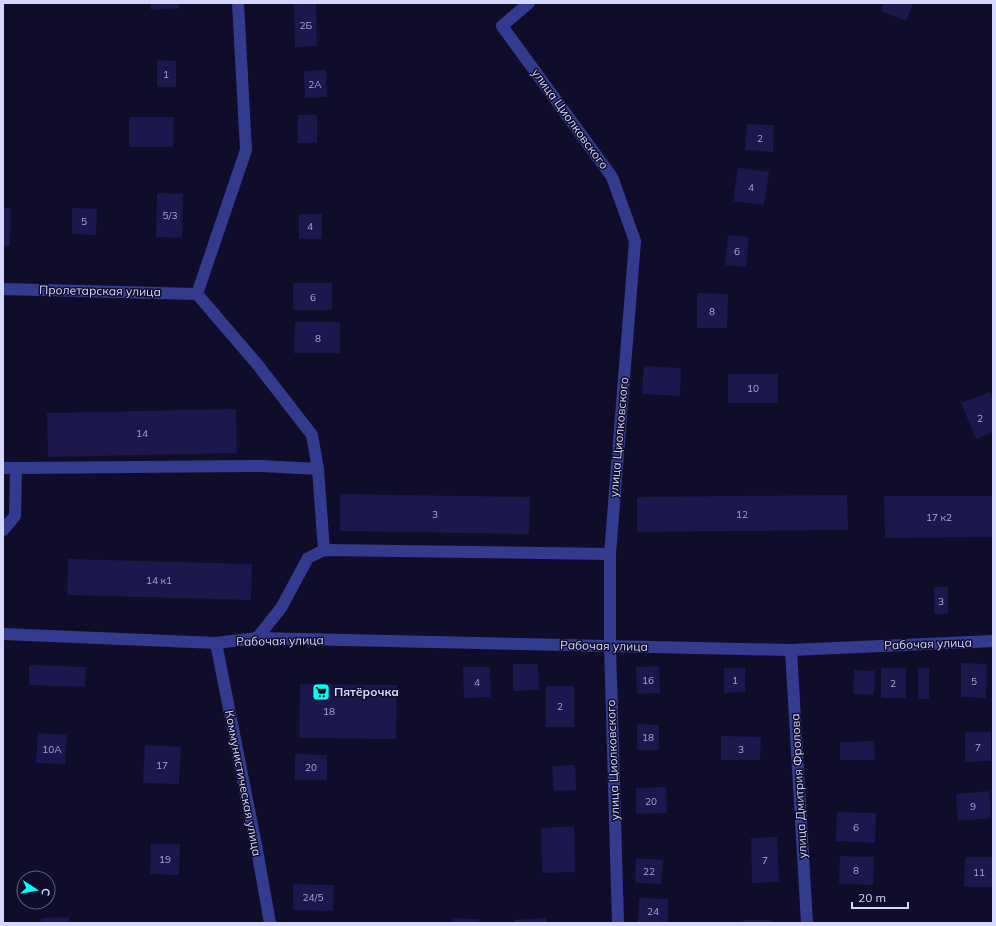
<svg xmlns="http://www.w3.org/2000/svg" width="996" height="926" font-family="Mulish,sans-serif">
	<style>
		.building { fill: #1c174d }
		.lines { fill: none; stroke-linecap: round; stroke-linejoin: round }
		.minor { stroke: #333b8e; stroke-width: 12 }
		.labels { text-anchor: middle; stroke-width: 3; stroke-linejoin: round; paint-order: stroke }
		.number-label { font-size: 10px; fill: #a8a7d2 }
		.street-label { font-size: 12px; fill: #d6d7ff; stroke: #0f0d2a }
		.poi-label { font-size: 12px; font-weight: bold; fill: #d6d7ff; stroke: #0f0d2a; text-anchor: start }
	</style>
	<rect width="100%" height="100%" fill="#0f0d2a"/>
	<g class="building">
		<polygon points="151,3 179,3 179,8 151,10"/>
		<polygon points="294,3 316,3 317,46 295,47"/>
		<polygon points="884,3 913,3 906,21 881,11"/>
		<polygon points="157,60 176,61 176,87 157,87"/>
		<polygon points="326,70 327,97 305,98 304,71"/>
		<rect x="298" y="115" width="19" height="28"/>
		<polygon points="129,117 174,117 173,147 129,147"/>
		<polygon points="747,124 774,125 773,152 745,150"/>
		<polygon points="738,168 769,172 764,205 733,201"/>
		<polygon points="157,193 183,194 182,238 156,237"/>
		<polygon points="3,208 11,208 10,246 3,246"/>
		<polygon points="72,208 97,209 96,235 72,234"/>
		<rect x="299" y="214" width="23" height="25"/>
		<polygon points="728,235 749,237 746,267 725,265"/>
		<rect x="293" y="283" width="39" height="27"/>
		<polygon points="697,293 728,294 727,328 697,328"/>
		<polygon points="295,322 340,322 340,353 294,353"/>
		<polygon points="644,366 681,368 680,396 642,394"/>
		<rect x="728" y="374" width="50" height="29"/>
		<polygon points="990,392 993,400 993,432 976,439 961,403"/>
		<polygon points="236,409 237,453 48,457 47,413"/>
		<polygon points="340,494 530,497 529,534 340,531"/>
		<polygon points="847,495 848,530 637,532 637,497"/>
		<polygon points="884,496 993,496 993,537 885,538"/>
		<polygon points="68,559 252,564 251,600 67,595"/>
		<rect x="934" y="587" width="14" height="27"/>
		<polygon points="961,663 987,664 986,698 961,697"/>
		<polygon points="513,664 538,664 539,690 513,691"/>
		<polygon points="29,665 86,667 85,687 29,685"/>
		<polygon points="659,666 660,693 637,694 636,667"/>
		<polygon points="463,667 490,667 491,697 464,698"/>
		<polygon points="724,668 745,668 745,692 724,693"/>
		<rect x="881" y="668" width="25" height="30"/>
		<rect x="918" y="668" width="11" height="31"/>
		<polygon points="854,670 875,671 874,695 853,694"/>
		<polygon points="300,684 397,685 396,739 299,738"/>
		<rect x="546" y="686" width="28" height="41"/>
		<polygon points="637,724 659,725 659,750 637,750"/>
		<polygon points="965,732 991,732 991,761 965,762"/>
		<polygon points="38,733 67,735 65,764 36,763"/>
		<polygon points="721,736 761,737 760,760 721,760"/>
		<polygon points="874,741 875,760 840,760 840,742"/>
		<polygon points="145,745 181,747 179,784 143,783"/>
		<polygon points="295,754 327,755 327,780 295,780"/>
		<polygon points="575,765 576,790 554,791 552,766"/>
		<polygon points="666,787 667,813 636,814 636,788"/>
		<polygon points="989,791 991,818 958,821 956,794"/>
		<polygon points="837,812 876,813 875,843 836,841"/>
		<polygon points="574,826 575,872 542,873 541,828"/>
		<polygon points="777,837 779,882 752,883 751,838"/>
		<polygon points="151,844 180,844 179,875 150,874"/>
		<polygon points="840,856 874,857 873,885 839,884"/>
		<polygon points="965,857 993,857 993,887 964,887"/>
		<polygon points="636,858 663,860 661,884 635,883"/>
		<polygon points="293,884 334,885 333,911 293,910"/>
		<polygon points="639,898 668,899 668,923 638,923"/>
		<polygon points="69,917 69,923 41,923 41,918"/>
		<polygon points="452,918 479,919 479,923 452,923"/>
		<polygon points="546,918 547,923 514,923 514,920"/>
		<rect x="743" y="920" width="29" height="3"/>
	</g>
	<g class="lines">
		<g class="minor">
			<polyline points="529,3 502,26 612,177 635,241 610,554 610,646 618,923"/>
			<polyline points="3,289 197,294"/>
			<polyline points="197,294 246,150 238,3"/>
			<polyline points="3,468 16,468"/>
			<polyline points="318,469 324,550"/>
			<polyline points="3,530 15,516 16,468 261,466 318,469 312,435 257,364 197,294"/>
			<polyline points="3,634 216,643 257,638 791,650 993,641"/>
			<polyline points="257,638 281,608 308,558 324,550 610,554"/>
			<polyline points="216,643 257,850 270,923"/>
			<polyline points="791,650 807,923"/>
		</g>
	</g>
	<defs>
		<g id="supermarket-square" transform="scale(0.9)"><rect x="-9" y="-9" width="18" height="18" rx="4" fill="#02fffb" stroke="#0f0d2a"/><path d="M-6-5.5h2.5l.6 2H6L4.5 2H-2.5L-4.4-4H-6ZM-1.5 3.2a1.3 1.3 0 1 0 .1 0ZM3 3.2a1.3 1.3 0 1 0 .1 0Z" fill="#111"/></g>
	</defs>
	<g fill-rule="evenodd">
		<use href="#supermarket-square" x="321" y="692"/>
	</g>
	<g class="labels">
		<g class="number-label">
			<text x="306" y="29">2Б</text>
			<text x="166" y="78">1</text>
			<text x="315" y="88">2А</text>
			<text x="760" y="142">2</text>
			<text x="751" y="191">4</text>
			<text x="170" y="219">5/3</text>
			<text x="84" y="225">5</text>
			<text x="310" y="230">4</text>
			<text x="737" y="255">6</text>
			<text x="313" y="301">6</text>
			<text x="712" y="315">8</text>
			<text x="318" y="342">8</text>
			<text x="753" y="392">10</text>
			<text x="980" y="422">2</text>
			<text x="142" y="437">14</text>
			<text x="435" y="518">3</text>
			<text x="742" y="518">12</text>
			<text x="939" y="521">17 к2</text>
			<text x="159" y="584">14 к1</text>
			<text x="941" y="605">3</text>
			<text x="648" y="684">16</text>
			<text x="735" y="684">1</text>
			<text x="974" y="685">5</text>
			<text x="477" y="686">4</text>
			<text x="893" y="687">2</text>
			<text x="560" y="710">2</text>
			<text x="329" y="715">18</text>
			<text x="648" y="741">18</text>
			<text x="978" y="751">7</text>
			<text x="52" y="753">10А</text>
			<text x="741" y="753">3</text>
			<text x="162" y="769">17</text>
			<text x="311" y="771">20</text>
			<text x="651" y="805">20</text>
			<text x="973" y="810">9</text>
			<text x="856" y="831">6</text>
			<text x="165" y="863">19</text>
			<text x="765" y="864">7</text>
			<text x="856" y="874">8</text>
			<text x="649" y="875">22</text>
			<text x="979" y="876">11</text>
			<text x="313" y="901">24/5</text>
			<text x="653" y="915">24</text>
		</g>
		<g class="street-label">
			<text transform="translate(570 119) rotate(54)" y="4">улица Циолковского</text>
			<text transform="translate(100 291) rotate(1)" y="4">Пролетарская улица</text>
			<text transform="translate(619 437) rotate(-85)" y="4">улица Циолковского</text>
			<text transform="translate(280 641) rotate(-1)" y="4">Рабочая улица</text>
			<text transform="translate(928 644) rotate(-2)" y="4">Рабочая улица</text>
			<text transform="translate(604 646) rotate(1)" y="4">Рабочая улица</text>
			<text transform="translate(613 760) rotate(-92)" y="4">улица Циолковского</text>
			<text transform="translate(243 783) rotate(79)" y="4">Коммунистическая улица</text>
			<text transform="translate(799 786) rotate(-93)" y="4">улица Дмитрия Фролова</text>
		</g>
		<g class="poi-label">
			<text x="334" y="696">Пятёрочка</text>
		</g>
	</g>
	<rect width="996" height="926" fill="none" stroke="#d6d7ff" stroke-width="8"/>
	<g transform="translate(36 890) rotate(102)"><circle r="19" fill="#0f0d2a" stroke="#5f5e7f"/>
	<path d="M0-3L7 15L0 10L-7 15Z" fill="#02fffb"/>
	<text y="-6" font-size="11" font-weight="bold" text-anchor="middle" fill="#d6d7ff">С</text>
	</g>
	<path d="M852 902v6h56v-6" fill="none" stroke="#d6d7ff" stroke-width="2"/>
	<text x="858" y="902" font-size="12" fill="#d6d7ff" stroke="#0f0d2a" stroke-width="3" paint-order="stroke">20 m</text>
</svg>
